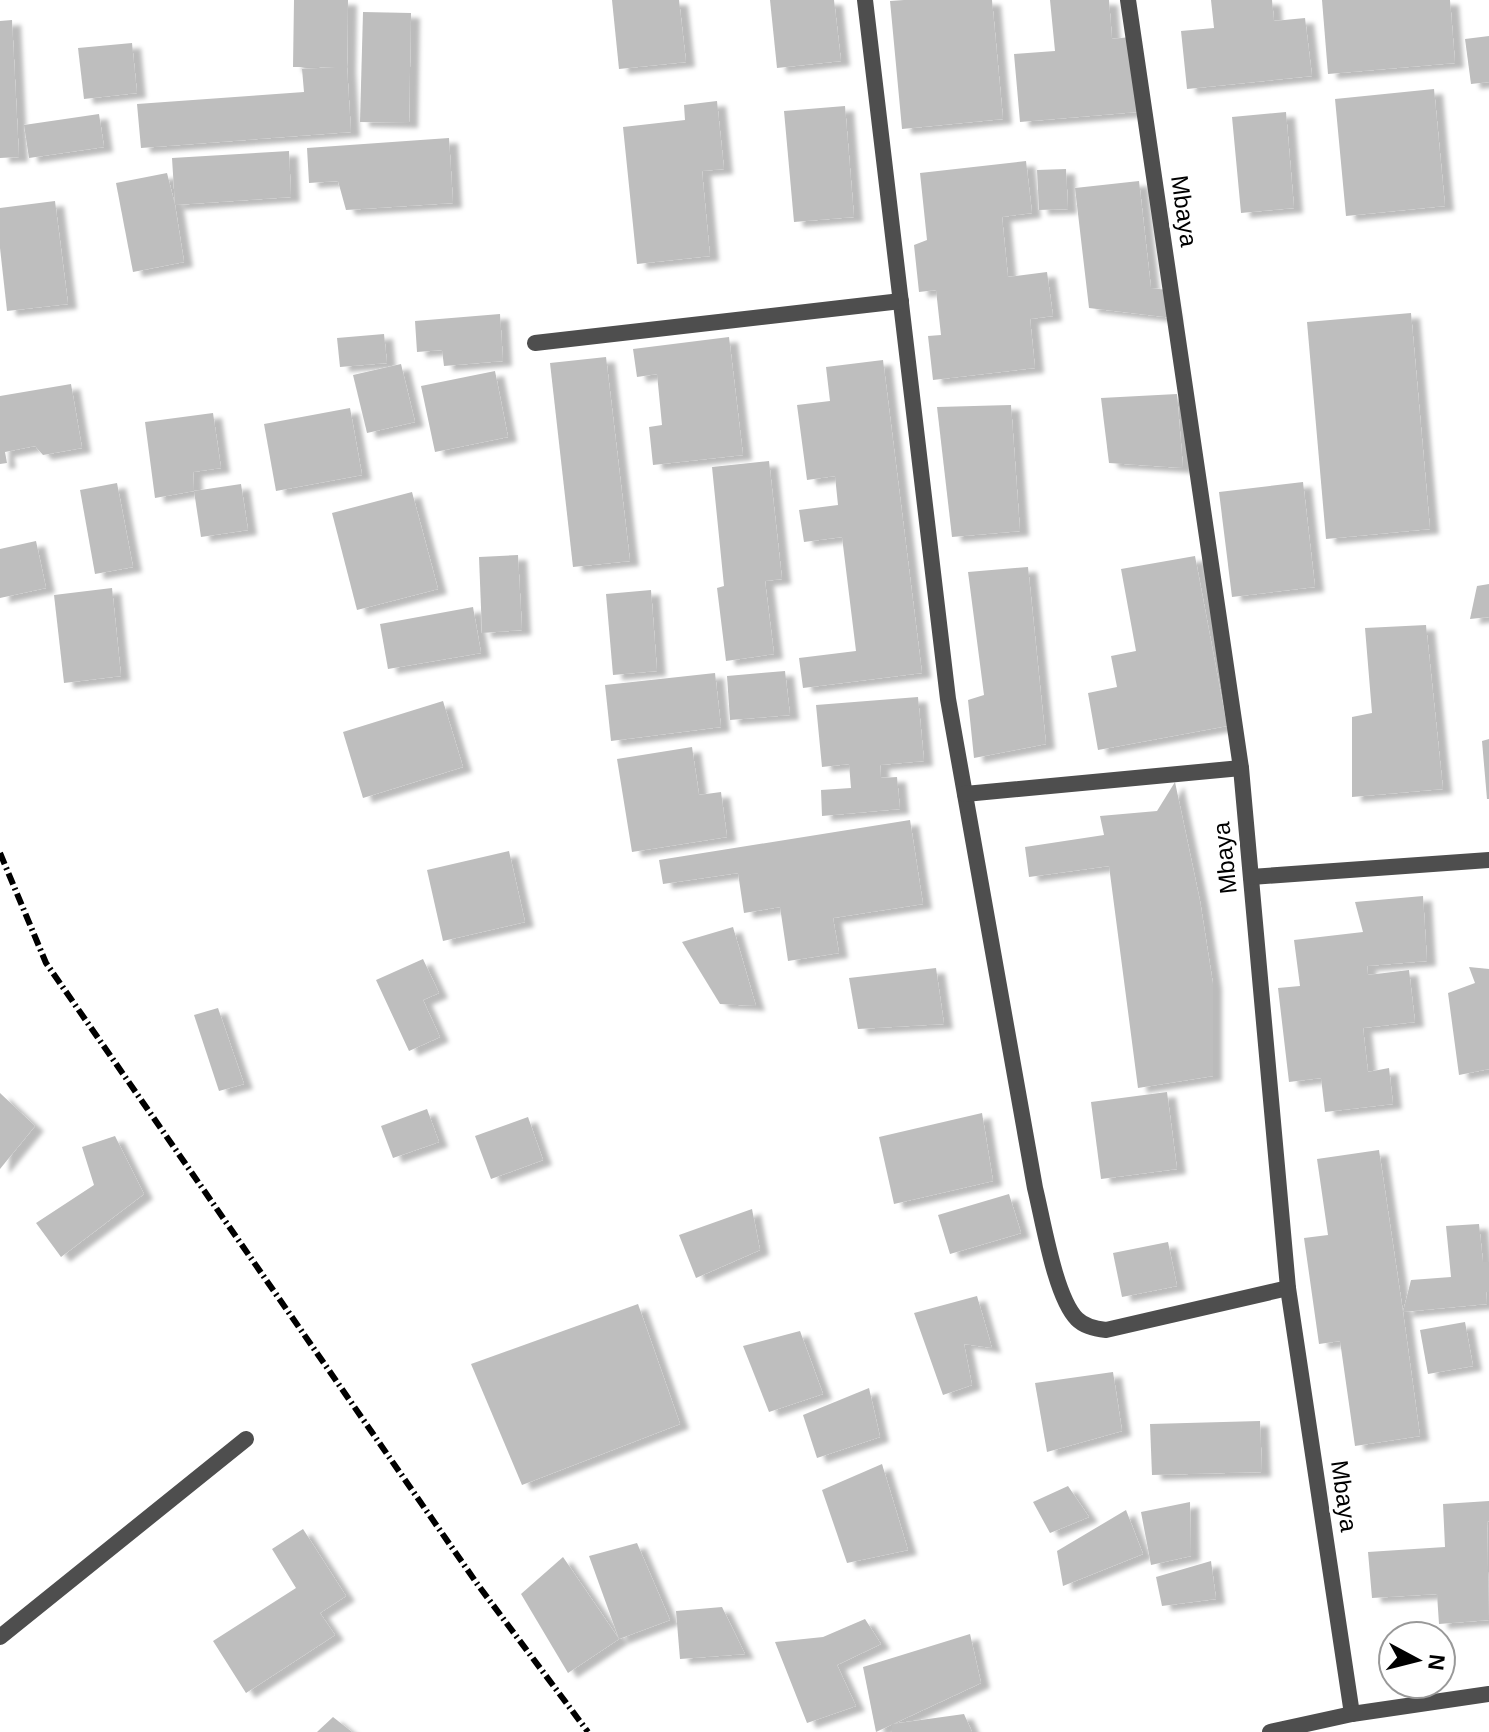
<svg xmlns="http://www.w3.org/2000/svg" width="1489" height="1732" font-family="Arial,sans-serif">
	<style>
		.building { fill: #bebebe; filter: url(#shadow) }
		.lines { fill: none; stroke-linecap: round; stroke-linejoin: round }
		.minor { stroke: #4e4e4e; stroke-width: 16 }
		.tertiary { stroke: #4e4e4e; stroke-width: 16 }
		.rail { stroke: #000; stroke-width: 6; stroke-dasharray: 12 4 2 4; stroke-linecap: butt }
		.labels { text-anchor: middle; stroke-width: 7; stroke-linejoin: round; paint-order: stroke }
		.street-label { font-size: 24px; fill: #000; stroke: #fff }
	</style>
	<defs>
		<filter id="shadow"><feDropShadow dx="9" dy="5" stdDeviation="2" flood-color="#0004"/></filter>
	</defs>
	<rect width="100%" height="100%" fill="#fff"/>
	<g class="building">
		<polygon points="294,0 348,0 347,67 351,132 141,148 137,104 304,92 302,69 336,67 293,67"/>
		<polygon points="612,0 679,0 686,62 619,69"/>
		<polygon points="770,0 834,0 841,61 777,68"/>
		<polygon points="904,0 992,0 1003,119 902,129 890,1"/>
		<polygon points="1050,0 1109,0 1112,39 1130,37 1137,112 1020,122 1014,54 1055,51"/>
		<polygon points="1211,0 1272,0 1274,21 1305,18 1312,76 1187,89 1181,31 1214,28"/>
		<polygon points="1322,0 1450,0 1455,63 1328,74"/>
		<polygon points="363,12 411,13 409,123 360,122"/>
		<polygon points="12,20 19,157 0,158 0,21"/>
		<polygon points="1489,36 1489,82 1471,84 1465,39"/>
		<polygon points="132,43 137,93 84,99 78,48"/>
		<polygon points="1434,89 1445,206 1346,216 1335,99"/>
		<polygon points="717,101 724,169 702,171 710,256 637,264 623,127 685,120 684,105"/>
		<polygon points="845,106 854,217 794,222 784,111"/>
		<polygon points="1286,112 1294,208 1241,213 1232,117"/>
		<polygon points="99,114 104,147 29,158 24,125"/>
		<polygon points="449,138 453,203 346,210 338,181 309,183 307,148"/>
		<polygon points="289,151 291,197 175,205 172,158"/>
		<polygon points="1026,161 1032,213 1002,217 1008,277 1047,272 1053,316 1030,319 1035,368 933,380 928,336 941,335 936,290 919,292 914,245 927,240 920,173"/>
		<polygon points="1066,169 1068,209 1039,210 1037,170"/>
		<polygon points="167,173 175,205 184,262 133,272 116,183"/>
		<polygon points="1139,181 1151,288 1167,290 1173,318 1089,308 1075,188"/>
		<polygon points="55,201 68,304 7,311 0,248 0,208"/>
		<polygon points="1411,313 1430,529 1326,539 1307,322"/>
		<polygon points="500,314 503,361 444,366 442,350 417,352 415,321"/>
		<polygon points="384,334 387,363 340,367 337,338"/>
		<polygon points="729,337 743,455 653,465 649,427 662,425 657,374 637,377 633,349"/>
		<polygon points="606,357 630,561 573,567 550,363"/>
		<polygon points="883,360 922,673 803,688 799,658 856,651 842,537 804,542 799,510 838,505 835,476 807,480 797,405 830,401 826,367"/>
		<polygon points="401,364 415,422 367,433 353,375"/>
		<polygon points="495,371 508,437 435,452 421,386"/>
		<polygon points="71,384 82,448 43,455 35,446 5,452 7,463 0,464 0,396"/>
		<polygon points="1177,394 1183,468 1109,463 1101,398"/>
		<polygon points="1011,405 1020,531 952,537 937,407"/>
		<polygon points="350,408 362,475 276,491 264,424"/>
		<polygon points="213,413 221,468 193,472 194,491 155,498 145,422"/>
		<polygon points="769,461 782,579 765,581 774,654 726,661 717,588 724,586 712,467"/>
		<polygon points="1303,482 1315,587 1232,597 1219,492"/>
		<polygon points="117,483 133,567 95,574 80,490"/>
		<polygon points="241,484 248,530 201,537 194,491"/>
		<polygon points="412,492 438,589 357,610 332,513"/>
		<polygon points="36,541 46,588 0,598 0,549"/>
		<polygon points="518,555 522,630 482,633 479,557"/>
		<polygon points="1195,556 1227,726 1098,750 1088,693 1117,687 1111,656 1136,651 1121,569"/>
		<polygon points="1028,567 1046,744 974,758 968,700 984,695 968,572"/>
		<polygon points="1489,584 1489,617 1470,619 1477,586"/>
		<polygon points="112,588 121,676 64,683 54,595"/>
		<polygon points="651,590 657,671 613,675 606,594"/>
		<polygon points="473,607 481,653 388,669 380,624"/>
		<polygon points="1426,625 1443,789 1352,797 1352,717 1372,713 1365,628"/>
		<polygon points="785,671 790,715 730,720 727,676"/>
		<polygon points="715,673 721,727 611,741 605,685"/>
		<polygon points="918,697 924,761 880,765 881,778 897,777 900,809 822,816 821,790 851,788 849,764 822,767 816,705"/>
		<polygon points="443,701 463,767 363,798 343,732"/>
		<polygon points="1489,739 1489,799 1487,799 1482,741"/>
		<polygon points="692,747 699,795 721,792 727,837 632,852 617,759"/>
		<polygon points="1175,782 1200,901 1213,984 1213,1076 1138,1088 1109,866 1029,877 1025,847 1104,835 1100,816 1157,811"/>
		<polygon points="910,820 923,904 833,918 839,953 788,961 780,907 744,913 738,873 663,884 659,860"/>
		<polygon points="509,851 525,922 443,941 427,870"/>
		<polygon points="1423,896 1427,961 1367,966 1368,975 1409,970 1415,1022 1363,1028 1368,1072 1389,1068 1393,1104 1325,1112 1321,1078 1289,1082 1278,988 1300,986 1294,940 1363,932 1355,902"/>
		<polygon points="733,927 756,1006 720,1004 682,942"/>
		<polygon points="423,959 439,993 423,1000 440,1037 409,1051 376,980"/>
		<polygon points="1469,967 1489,969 1489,1069 1459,1075 1448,993 1475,983"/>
		<polygon points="936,968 944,1024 858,1029 849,978"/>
		<polygon points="218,1008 244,1084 219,1091 194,1015"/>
		<polygon points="1167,1092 1177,1169 1101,1179 1091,1102"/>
		<polygon points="0,1093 35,1126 0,1169"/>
		<polygon points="427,1109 439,1142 393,1158 381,1126"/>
		<polygon points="982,1113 993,1181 894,1204 879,1137"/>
		<polygon points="528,1117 543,1160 491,1179 475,1136"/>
		<polygon points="115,1136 144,1194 61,1257 36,1223 94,1185 82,1147"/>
		<polygon points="1379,1150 1403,1312 1411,1280 1451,1277 1446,1226 1479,1224 1483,1262 1489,1262 1489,1292 1486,1292 1487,1304 1403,1312 1420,1436 1355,1446 1340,1341 1319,1344 1304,1238 1328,1235 1317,1159"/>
		<polygon points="1009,1194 1021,1233 950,1254 938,1215"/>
		<polygon points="752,1209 760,1250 696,1278 679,1235"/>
		<polygon points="1168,1242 1177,1286 1122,1297 1113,1253"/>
		<polygon points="977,1296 992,1348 964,1344 972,1385 943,1395 914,1313"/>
		<polygon points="638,1304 680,1424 522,1485 471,1364"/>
		<polygon points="1465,1322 1473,1366 1428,1374 1420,1330"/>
		<polygon points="800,1331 823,1394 769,1412 743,1346"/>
		<polygon points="1113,1372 1122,1431 1047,1452 1035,1383"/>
		<polygon points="869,1388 880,1437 817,1458 803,1415"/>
		<polygon points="1260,1421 1262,1472 1152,1475 1150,1424"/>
		<polygon points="882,1464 908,1550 847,1563 822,1490"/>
		<polygon points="1068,1486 1089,1517 1050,1533 1033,1502"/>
		<polygon points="1489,1501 1489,1521 1487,1522 1489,1620 1439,1624 1437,1594 1372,1598 1368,1552 1445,1547 1443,1504"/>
		<polygon points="1190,1502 1191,1556 1151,1565 1141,1512"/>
		<polygon points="1126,1510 1143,1554 1063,1586 1057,1551"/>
		<polygon points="303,1529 346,1596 320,1613 335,1635 246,1693 213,1641 296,1588 272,1549"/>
		<polygon points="637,1543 670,1620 619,1639 589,1556"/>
		<polygon points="563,1557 619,1639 568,1673 521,1594"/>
		<polygon points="1211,1561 1216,1599 1162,1606 1156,1577"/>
		<polygon points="722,1607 745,1654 680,1659 676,1611"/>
		<polygon points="865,1619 881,1644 837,1665 856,1706 807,1723 775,1642 823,1637"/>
		<polygon points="970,1634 981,1683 876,1732 863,1667"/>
		<polygon points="964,1714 972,1732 892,1732 892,1724"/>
		<polygon points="333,1717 352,1732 317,1732"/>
	</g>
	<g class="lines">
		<g class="minor">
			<path d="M865,0L948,699L1035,1188C1043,1220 1055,1297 1077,1319C1085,1327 1096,1329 1106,1330L1288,1288"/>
			<polyline points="1128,0 1241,768 1288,1288 1352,1714"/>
			<polyline points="535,343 901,301"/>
			<polyline points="965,794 1241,768"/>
			<polyline points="1251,877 1489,860"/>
			<polyline points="0,1637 246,1439"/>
		</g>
		<polyline class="tertiary" points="1270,1732 1352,1714 1489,1694"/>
		<polyline class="rail" points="0,853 46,963 478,1585 588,1732"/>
	</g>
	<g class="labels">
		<g class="street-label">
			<text transform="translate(1184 211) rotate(82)" y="8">Mbaya</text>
			<text transform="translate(1225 858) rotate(-96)" y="8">Mbaya</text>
			<text transform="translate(1344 1496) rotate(82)" y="8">Mbaya</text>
		</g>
	</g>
	<g transform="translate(1417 1660) rotate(97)"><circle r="38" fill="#ffffff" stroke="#999999" stroke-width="2"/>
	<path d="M0-6L14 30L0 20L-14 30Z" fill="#000000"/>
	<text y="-12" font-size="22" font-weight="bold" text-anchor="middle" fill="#000000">N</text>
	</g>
</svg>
